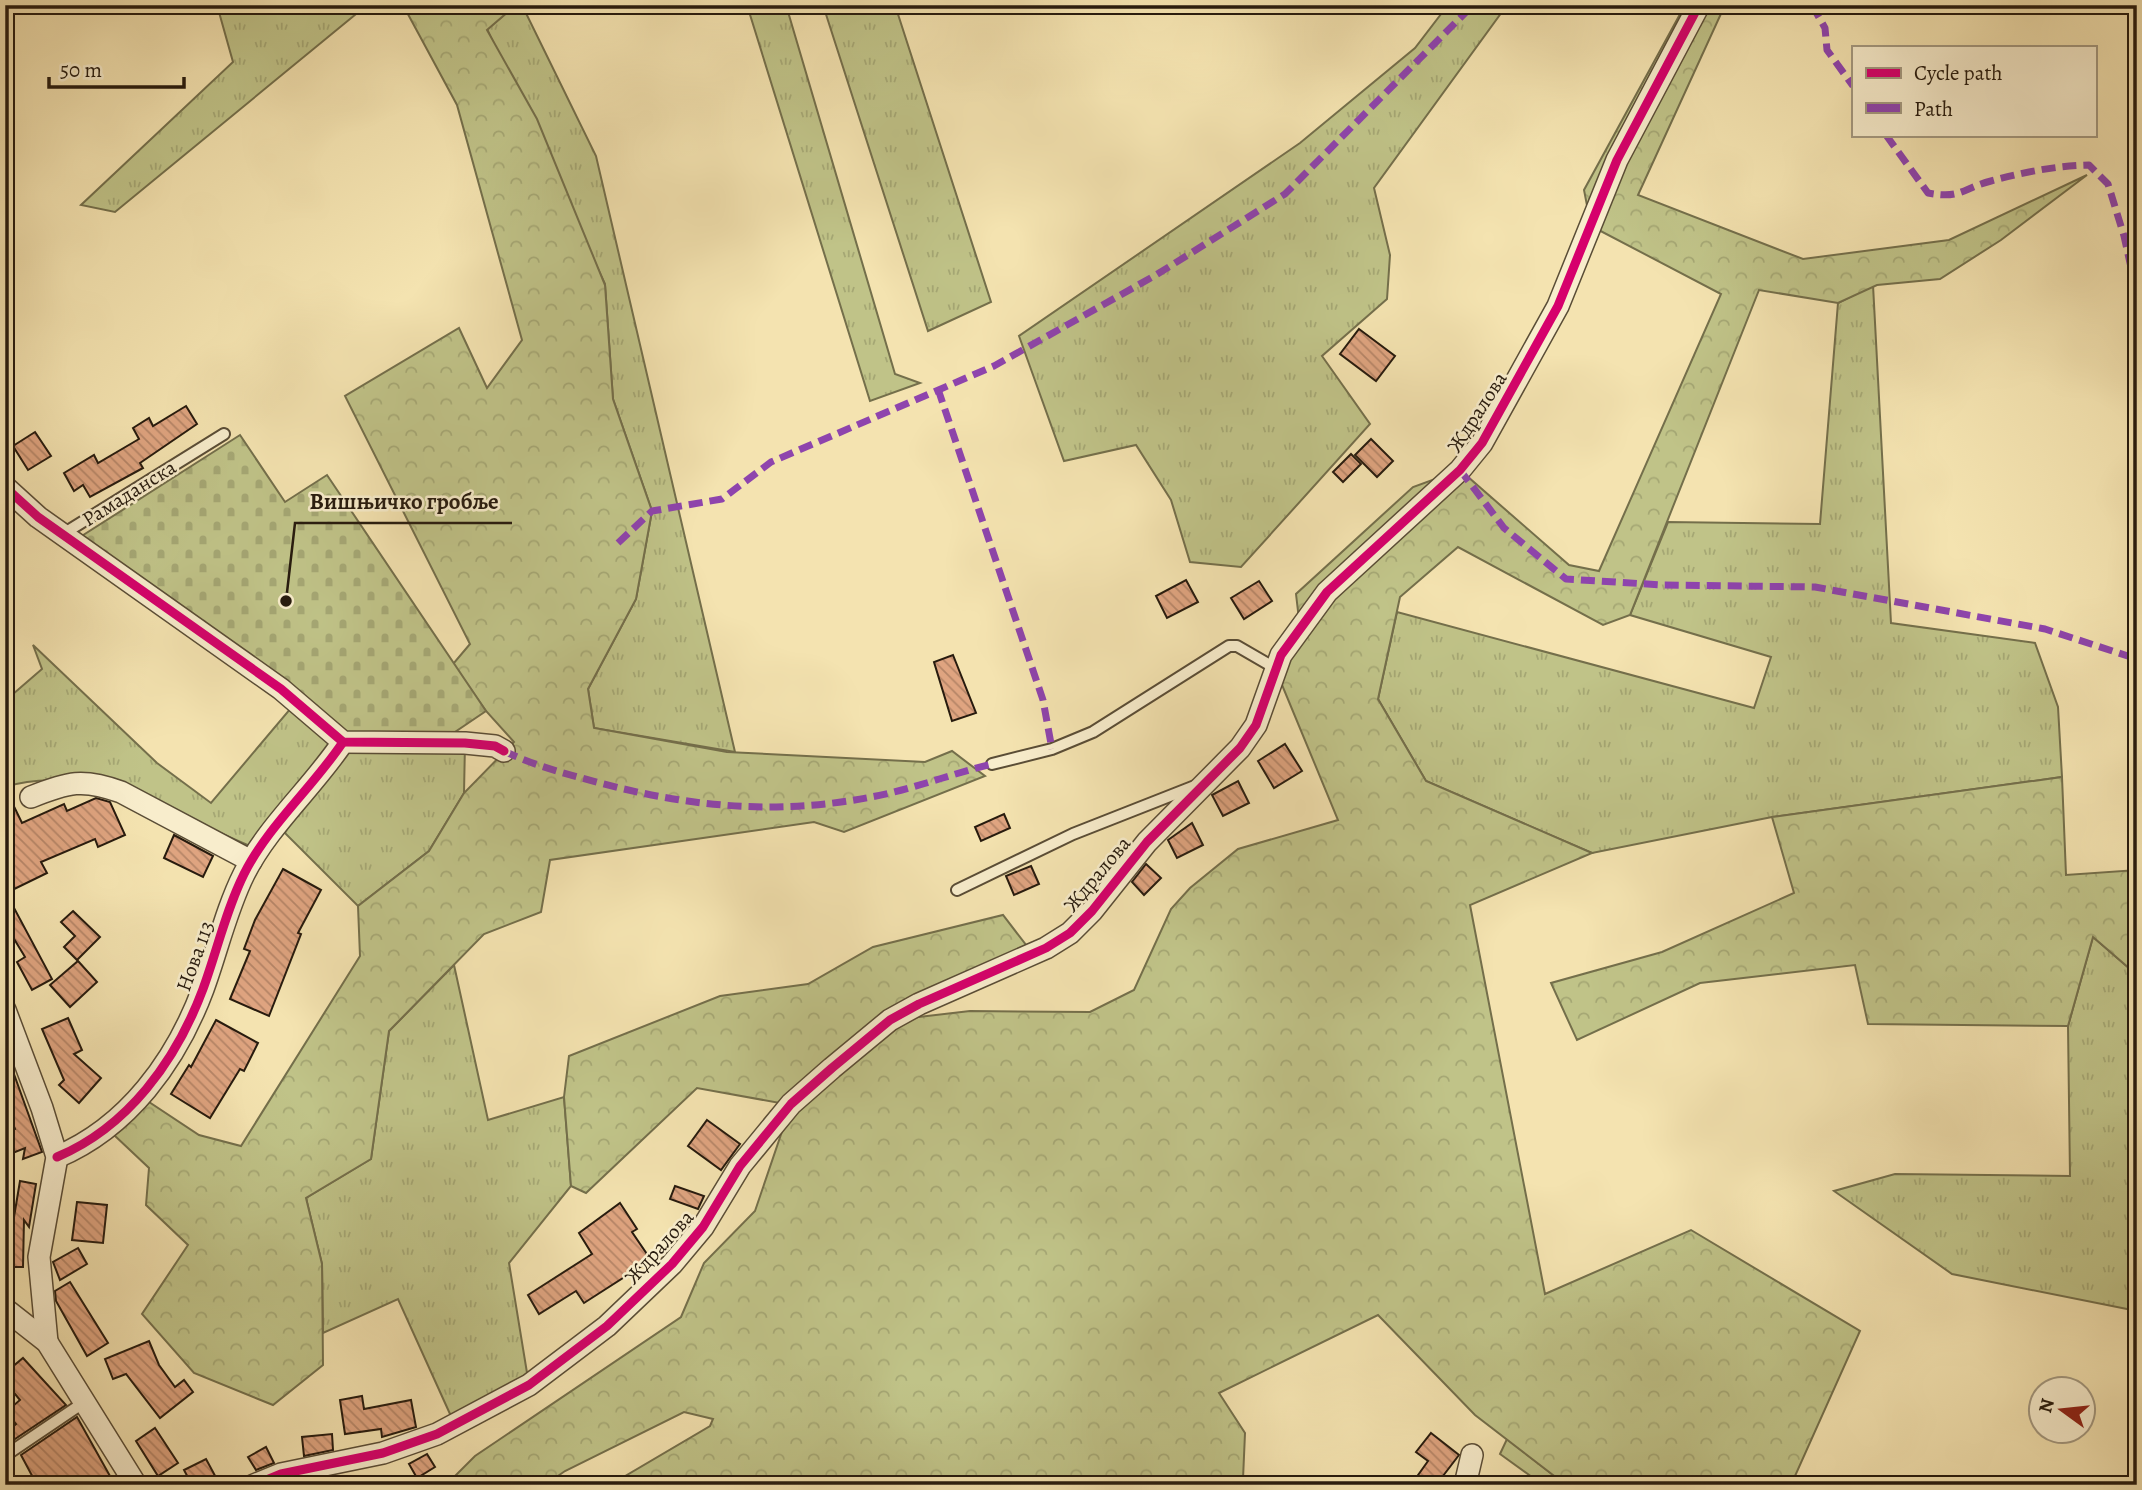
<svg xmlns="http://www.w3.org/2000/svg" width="2142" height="1490" font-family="Alegreya,serif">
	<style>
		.grass { fill: url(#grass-tufts); stroke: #746f4b; stroke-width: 2 }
		.forest { fill: url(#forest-crowns); stroke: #746f4b; stroke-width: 2 }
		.cemetery { fill: url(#cemetery-stones); stroke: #746f4b; stroke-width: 2 }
		.building { fill: url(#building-back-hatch); stroke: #271b0e; stroke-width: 2 }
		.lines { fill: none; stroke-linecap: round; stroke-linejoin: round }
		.service-casing { stroke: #5a4d36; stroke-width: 14 }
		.minor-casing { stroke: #5a4d36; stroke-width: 24 }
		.service { stroke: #f8edcc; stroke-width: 10 }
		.minor { stroke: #f8edcc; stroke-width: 21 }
		.quiet { stroke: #8e44ad; stroke-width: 7; stroke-dasharray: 14 7; stroke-linecap: butt }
		.cycleway-casing { stroke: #f8edcc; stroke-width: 13 }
		.cycleway { stroke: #d6006c; stroke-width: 9 }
		.labels { text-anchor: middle; stroke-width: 5; stroke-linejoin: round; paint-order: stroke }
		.street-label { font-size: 21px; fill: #271b0e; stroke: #f8edcc }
		.leader { fill: none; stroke: #271b0e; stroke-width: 2.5 }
		.callout-dot { fill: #271b0e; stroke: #f8edcc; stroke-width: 2.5 }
		.callout-label { font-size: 23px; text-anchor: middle; font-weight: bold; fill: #271b0e; stroke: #f8edcc; stroke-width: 5; stroke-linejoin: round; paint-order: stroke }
	</style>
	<defs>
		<pattern id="grass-tufts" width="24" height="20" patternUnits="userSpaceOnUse" patternTransform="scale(1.75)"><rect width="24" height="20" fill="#c0c388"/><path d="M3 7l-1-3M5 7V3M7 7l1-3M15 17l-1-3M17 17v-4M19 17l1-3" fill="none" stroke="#a5a774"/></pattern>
		<pattern id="forest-crowns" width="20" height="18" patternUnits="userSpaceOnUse" patternTransform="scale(1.75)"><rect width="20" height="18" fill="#c0c388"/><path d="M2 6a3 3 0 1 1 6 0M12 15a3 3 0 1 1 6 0" fill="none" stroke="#a5a774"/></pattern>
		<pattern id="cemetery-stones" width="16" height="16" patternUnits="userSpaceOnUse" patternTransform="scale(1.75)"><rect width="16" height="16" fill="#c0c388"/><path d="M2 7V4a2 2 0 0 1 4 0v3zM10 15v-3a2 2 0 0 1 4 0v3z" fill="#a5a774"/></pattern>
		<pattern id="building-back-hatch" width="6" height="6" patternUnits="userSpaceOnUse" patternTransform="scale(1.75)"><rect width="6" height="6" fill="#dfa480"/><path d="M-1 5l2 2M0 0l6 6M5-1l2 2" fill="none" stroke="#b58567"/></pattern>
	</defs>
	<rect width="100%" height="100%" fill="#f4e3b0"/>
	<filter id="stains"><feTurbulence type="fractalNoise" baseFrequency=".00286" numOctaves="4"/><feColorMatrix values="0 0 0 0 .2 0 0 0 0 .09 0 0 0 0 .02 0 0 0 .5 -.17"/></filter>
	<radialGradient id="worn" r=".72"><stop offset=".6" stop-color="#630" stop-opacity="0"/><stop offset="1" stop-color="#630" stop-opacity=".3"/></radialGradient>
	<g class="grass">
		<polygon points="217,5 367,5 115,212 81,205 233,62"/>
		<polygon points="516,5 522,5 596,156 735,752 594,728 588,689 636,599 652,511 613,399 605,284 487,29"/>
		<polygon points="747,5 786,5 895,374 920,383 870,401"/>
		<polygon points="823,5 895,5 991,302 928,331"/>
		<polygon points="1448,5 1507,5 1374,188 1390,255 1387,299 1322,356 1370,424 1241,567 1190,562 1171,500 1136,445 1064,461 1019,336 1300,143 1415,48"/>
		<polygon points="1873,285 1891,623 2035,643 2058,707 2062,777 1772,817 1592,853 1426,781 1378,699 1397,612 1754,708 1771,657 1630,615 1668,522 1820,524 1838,303"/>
		<path d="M33,645L157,763L211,803L296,702L465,743L464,793L429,851L358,906L278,826L250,846C175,815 87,761 5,787V701L42,669Z"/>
		<polygon points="2093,937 2137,975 2137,1311 1952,1274 1834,1191 1895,1174 2070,1176 2068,1026"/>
		<polygon points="454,965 488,1120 564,1097 571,1186 509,1263 529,1385 455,1425 398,1299 323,1333 322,1264 306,1198 371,1159 389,1031"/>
		<polygon points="1507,1439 1566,1485 1543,1485 1500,1454"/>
	</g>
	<g class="forest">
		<polygon points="403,5 516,5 487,30 537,119 605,285 613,399 652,511 636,599 588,689 594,728 727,752 925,762 952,751 985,776 844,832 814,822 550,860 541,912 484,934 389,1031 371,1159 306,1198 322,1264 323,1365 273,1405 194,1373 142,1314 188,1245 146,1205 149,1168 114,1135 149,1102 199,1135 241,1146 360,956 358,906 429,851 464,793 514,742 486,711 453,664 470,644 345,396 459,328 487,388 522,340 457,105"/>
		<polygon points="1685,5 1725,5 1638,195 1803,259 1949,240 2087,175 2001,240 1940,279 1877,285 1838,303 1759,290 1630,615 1603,625 1458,547 1400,597 1378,699 1426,781 1592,853 1470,905 1545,1294 1691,1230 1860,1331 1791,1485 1566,1485 1475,1415 1378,1315 1219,1393 1245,1433 1243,1479 1134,1485 610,1485 710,1426 713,1419 684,1412 565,1471 545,1485 446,1485 475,1456 681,1317 704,1263 755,1211 791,1105 697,1088 586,1193 571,1186 564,1097 569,1056 720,996 808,984 873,947 1003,915 1033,954 893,1020 970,1011 1090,1012 1134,990 1171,909 1190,888 1238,849 1338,820 1275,668 1300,628 1296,594 1413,487 1460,470 1569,565 1599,571 1721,294 1591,226 1584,190"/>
		<polygon points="2062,777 2066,875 2137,870 2137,975 2093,937 2068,1026 1868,1024 1855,965 1700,983 1577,1040 1551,983 1662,952 1794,893 1772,817"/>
	</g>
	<polygon class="cemetery" points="240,435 285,502 327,475 486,711 446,738 353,742 77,539"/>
	<g class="building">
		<polygon points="1359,329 1395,356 1376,381 1340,354"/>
		<polygon points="186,406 197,424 140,463 143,468 90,497 83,485 74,491 64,473 94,455 98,463 139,439 133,428 149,418 153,426"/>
		<polygon points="35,432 51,456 28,470 13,446"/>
		<polygon points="1371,439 1393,461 1377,477 1355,455"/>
		<polygon points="1351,454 1361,464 1343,482 1333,472"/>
		<polygon points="1186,580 1198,602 1167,618 1156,596"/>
		<polygon points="1259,581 1272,601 1244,619 1231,598"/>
		<polygon points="953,655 976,713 952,721 934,662"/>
		<polygon points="1285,744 1302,771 1274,788 1258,761"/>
		<polygon points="1238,781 1249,803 1223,816 1212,795"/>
		<polygon points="5,788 22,823 64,804 67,811 96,798 110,802 125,835 98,847 95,839 41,862 47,873 6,893 52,979 32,990 17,962 25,957 5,924"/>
		<polygon points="1004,814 1010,828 981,841 975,827"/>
		<polygon points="1192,823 1203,845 1177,858 1168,840"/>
		<polygon points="174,835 213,856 203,877 164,858"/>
		<polygon points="1146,864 1161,878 1144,895 1132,882"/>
		<polygon points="1031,866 1039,884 1014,895 1006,876"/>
		<polygon points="283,869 321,890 298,933 301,934 269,1016 230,999 250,951 244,949 255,920"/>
		<polygon points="73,911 100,937 77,960 64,947 75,936 61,922"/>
		<polygon points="78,961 97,982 70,1007 50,985"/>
		<polygon points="68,1018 82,1050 74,1054 101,1078 79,1103 59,1085 64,1080 42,1029"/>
		<polygon points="216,1020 258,1043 244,1071 240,1069 210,1118 171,1094 189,1065 191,1067"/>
		<polygon points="6,1052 42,1152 23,1159 25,1148 5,1156 5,1133 15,1129 5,1104"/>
		<polygon points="707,1120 740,1144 721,1170 688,1146"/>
		<polygon points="20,1181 36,1184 29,1227 24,1220 23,1267 5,1267 5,1241 10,1241"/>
		<polygon points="675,1186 704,1196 698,1209 670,1199"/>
		<polygon points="77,1202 107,1205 103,1243 72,1240"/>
		<polygon points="620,1203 637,1229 632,1232 651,1260 584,1303 576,1291 539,1314 528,1295 592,1254 579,1233"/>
		<polygon points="78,1248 87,1264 60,1280 53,1262"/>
		<polygon points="70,1282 108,1343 87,1356 56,1301 55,1291"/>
		<polygon points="149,1341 159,1365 175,1387 184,1380 193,1392 160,1418 126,1374 113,1379 105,1359"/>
		<polygon points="23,1358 66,1405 12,1441 5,1433 16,1424 6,1412 20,1400 5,1382 5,1373"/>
		<polygon points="362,1396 364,1409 411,1400 416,1427 382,1437 381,1429 345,1434 340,1400"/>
		<polygon points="77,1417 115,1485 37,1485 21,1455"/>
		<polygon points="155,1428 178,1463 158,1476 136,1441"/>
		<polygon points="1431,1433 1459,1455 1436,1485 1411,1485 1428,1461 1416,1452"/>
		<polygon points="332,1434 333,1450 304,1456 302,1437"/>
		<polygon points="266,1447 274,1463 256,1470 248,1457"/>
		<polygon points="427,1454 435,1467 417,1478 409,1464"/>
		<polygon points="206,1459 220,1485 192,1485 184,1470"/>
	</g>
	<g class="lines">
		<g class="service-casing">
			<g id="service">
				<polyline points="63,534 224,434"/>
				<polyline points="992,764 1052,749 1093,732 1229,646 1237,646 1275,668"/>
				<polyline points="957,890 1073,834 1195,786"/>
				<polyline points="9,1453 83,1403"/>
			</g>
		</g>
		<g class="minor-casing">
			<g id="minor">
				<polyline points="5,487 38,517 281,689 343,742 465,743 495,746 504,751"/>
				<path d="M31,797C68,782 83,778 121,792L251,861"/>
				<polyline points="5,1010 42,1108 57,1157 39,1257 47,1342"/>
				<path d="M57,1157C128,1127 176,1061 203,989C217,951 226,910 244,874C268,826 313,787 343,742"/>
				<polyline points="5,1309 47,1342 136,1485"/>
				<polyline points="254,1485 281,1474 383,1453 437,1434 529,1385 607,1326 672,1264 703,1227 740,1166 791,1104 832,1068 890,1020 919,1004 1046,948 1070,933 1092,911 1147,842 1240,748 1256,725 1281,655 1327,592 1460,470 1482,443 1558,306 1617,160 1699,5"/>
				<polyline points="1465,1485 1472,1455"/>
			</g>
		</g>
		<use href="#service" class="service"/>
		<use href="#minor" class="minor"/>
		<g class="quiet">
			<polyline points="1812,5 1825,28 1827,50 1853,86"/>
			<path d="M1886,135L1928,193C1961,199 1961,189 1991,181C2024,172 2055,166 2089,165L2108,184L2124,236L2137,294"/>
			<polyline points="938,389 1043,700 1052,749"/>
			<polyline points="1460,470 1504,528 1566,579 1663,585 1815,587 2045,629 2137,659"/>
			<polyline points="618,543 652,511 722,499 771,462 994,366 1156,275 1285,194 1473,5"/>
			<path d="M504,751C535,766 567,774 600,783C698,809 790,816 890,793C924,785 958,772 992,764"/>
		</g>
		<g class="cycleway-casing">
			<g id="cycleway">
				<polyline points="5,487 38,517 281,689 343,742 465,743 495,746 504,751"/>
				<path d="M57,1157C128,1127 176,1061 203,989C217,951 226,910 244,874C268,826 313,787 343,742"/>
				<polyline points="254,1485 281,1474 383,1453 437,1434 529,1385 607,1326 672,1264 703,1227 740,1166 791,1104 832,1068 890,1020 919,1004 1046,948 1070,933 1092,911 1147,842 1240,748 1256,725 1281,655 1327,592 1460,470 1482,443 1558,306 1617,160 1699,5"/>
			</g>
		</g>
		<use href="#cycleway" class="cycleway"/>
	</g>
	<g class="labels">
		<g class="street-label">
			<text transform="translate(1477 412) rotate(-57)" y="7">Ждралова</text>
			<text transform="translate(129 493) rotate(-32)" y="7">Рамаданска</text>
			<text transform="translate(1097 874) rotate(-50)" y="7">Ждралова</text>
			<text transform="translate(195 956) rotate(-70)" y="7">Нова 113</text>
			<text transform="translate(659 1247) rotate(-48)" y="7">Ждралова</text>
		</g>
	</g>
	<path class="leader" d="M286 601L295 523H512"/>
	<circle class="callout-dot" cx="286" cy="601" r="7"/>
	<g class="callout-label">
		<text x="404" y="509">Вишњичко гробље</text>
	</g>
	<rect width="2142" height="1490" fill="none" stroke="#f4e3b0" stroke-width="28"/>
	<rect x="7" y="7" width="2128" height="1476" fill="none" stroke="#271b0e" stroke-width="3.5"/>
	<rect x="14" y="14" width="2114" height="1462" fill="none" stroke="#271b0e" stroke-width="2"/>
	<rect x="1852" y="46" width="245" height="91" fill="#f8edcc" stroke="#a49980" stroke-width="2"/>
	<rect x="1866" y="68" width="35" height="10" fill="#d6006c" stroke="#a49980" stroke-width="2"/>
	<text x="1914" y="80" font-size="21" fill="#271b0e">Cycle path</text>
	<rect x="1866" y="103" width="35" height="10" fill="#8e44ad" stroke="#a49980" stroke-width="2"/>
	<text x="1914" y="116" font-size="21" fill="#271b0e">Path</text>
	<g transform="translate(2062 1410) rotate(285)"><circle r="33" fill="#f8edcc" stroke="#a49980" stroke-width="2"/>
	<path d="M0-5L12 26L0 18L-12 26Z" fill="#8f2418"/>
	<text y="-10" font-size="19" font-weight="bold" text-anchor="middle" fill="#271b0e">N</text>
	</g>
	<path d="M49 77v10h135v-10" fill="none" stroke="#271b0e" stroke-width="3.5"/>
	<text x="60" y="77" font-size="21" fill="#271b0e" stroke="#f8edcc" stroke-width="5" paint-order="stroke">50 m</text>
	<rect width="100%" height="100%" filter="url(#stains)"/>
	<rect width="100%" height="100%" fill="url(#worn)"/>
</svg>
